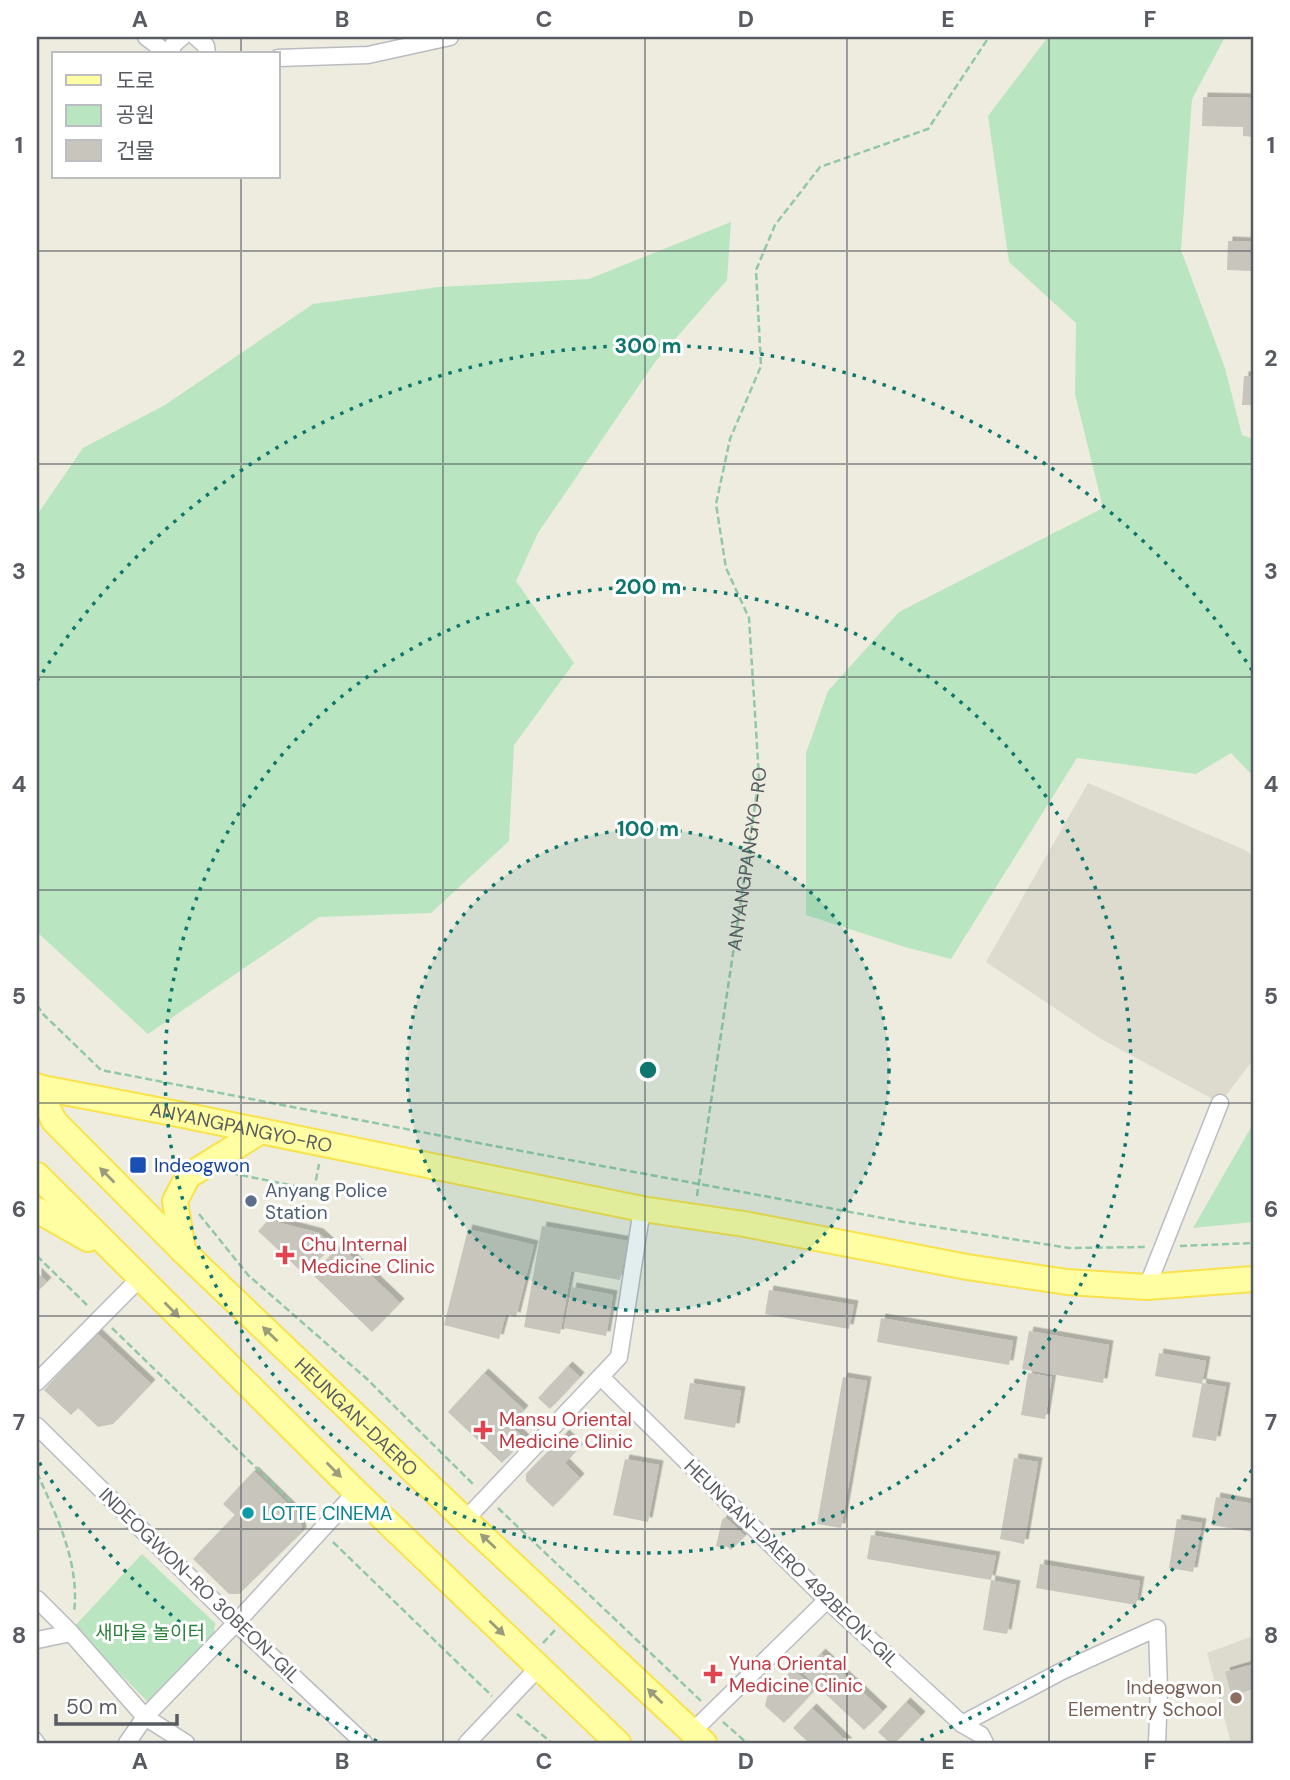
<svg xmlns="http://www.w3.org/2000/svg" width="1290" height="1780" font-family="'DM Sans','Noto Sans KR',sans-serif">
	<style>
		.education { fill: #dcdbce }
		.green { fill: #b9e6c0 }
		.building { fill: #c7c5bc; filter: url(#shadow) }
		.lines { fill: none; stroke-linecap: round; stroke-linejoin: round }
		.service-casing { stroke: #babcc2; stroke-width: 11 }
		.minor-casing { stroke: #babcc2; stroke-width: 19 }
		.primary-casing { stroke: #f9e24b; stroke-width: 28 }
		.path { stroke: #92c7a9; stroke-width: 2.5; stroke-dasharray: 7 3.5; stroke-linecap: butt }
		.service { stroke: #fff; stroke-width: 8 }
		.minor { stroke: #fff; stroke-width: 16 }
		.primary { stroke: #fffea2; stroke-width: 24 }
		.oneway { fill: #9b9c7b }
		.grid { fill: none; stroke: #585b61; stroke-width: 2; stroke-opacity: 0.55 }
		.ring { fill: none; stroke: #0f766e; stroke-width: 3.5; stroke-dasharray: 3.5 7 }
		.transit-dot { fill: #1a4fb4; stroke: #fff; stroke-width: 2.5 }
		.service-dot { fill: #5c6f8a; stroke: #fff; stroke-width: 2.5 }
		.health-dot { fill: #e0444e; stroke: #fff; stroke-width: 2.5 }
		.culture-dot { fill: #0f9aa8; stroke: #fff; stroke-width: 2.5 }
		.education-dot { fill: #8d6e63; stroke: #fff; stroke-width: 2.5 }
		.labels { text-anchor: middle; stroke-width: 6; stroke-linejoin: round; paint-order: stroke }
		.street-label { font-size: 19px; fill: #585b61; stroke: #fff }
		.transit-label { font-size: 19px; fill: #164399; stroke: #fff; text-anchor: start }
		.service-label { font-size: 19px; fill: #4e5e75; stroke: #fff; text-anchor: start }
		.health-label { font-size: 19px; fill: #be3a42; stroke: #fff; text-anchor: start }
		.culture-label { font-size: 19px; fill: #0d838f; stroke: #fff; text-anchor: start }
		.park-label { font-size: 19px; fill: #2e823f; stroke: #fff }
		.education-label { font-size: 19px; fill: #785e54; stroke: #fff; text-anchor: end }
		.centre { fill: #0f766e; stroke: #fff; stroke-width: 3.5 }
		.ring-label { font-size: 21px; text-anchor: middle; font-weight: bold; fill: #0f766e; stroke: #fff; stroke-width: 6; stroke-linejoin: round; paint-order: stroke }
		.neatline { fill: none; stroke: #585b61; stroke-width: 2.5 }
		.grid-label { font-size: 23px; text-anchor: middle; font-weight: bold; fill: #585b61 }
	</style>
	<defs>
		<filter id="shadow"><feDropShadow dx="4.5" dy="-4.5" stdDeviation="0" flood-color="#0004"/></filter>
	</defs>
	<rect width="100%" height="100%" fill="#edecdf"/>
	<g class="education">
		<polygon points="1088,783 1245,850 1253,856 1253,1060 1220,1103 1101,1039 986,962"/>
		<polygon points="1253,1636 1253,1743 1231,1743 1207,1653"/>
	</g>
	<g class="green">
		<polygon points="1048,37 1225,37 1192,99 1181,250 1225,368 1242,435 1253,439 1253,776 1231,753 1196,774 1077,758 951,959 905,947 806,915 806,753 828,691 899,612 1103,508 1075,394 1076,323 1009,262 988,116"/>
		<polygon points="731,222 727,280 655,362 538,533 516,581 574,663 514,745 509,841 431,913 319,917 148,1034 37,932 37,515 83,448 165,405 313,304 439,287 589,279"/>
		<polygon points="1253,1124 1253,1222 1193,1228"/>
		<polygon points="142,1554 215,1623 213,1643 149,1703 74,1627"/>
	</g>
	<g class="building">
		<polygon points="1203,97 1253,98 1253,137 1243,136 1243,127 1202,126"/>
		<polygon points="1228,241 1253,242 1253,271 1227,270"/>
		<polygon points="1244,376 1253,376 1253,405 1242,405"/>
		<polygon points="269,1220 319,1233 332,1245 305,1275 258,1231"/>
		<polygon points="542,1226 628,1241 620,1280 571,1271 560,1334 524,1327"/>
		<polygon points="468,1229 534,1245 516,1317 506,1314 499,1339 444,1325"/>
		<polygon points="340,1246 400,1303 372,1332 312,1274"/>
		<polygon points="37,1272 47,1282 37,1292"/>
		<polygon points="572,1287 613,1295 606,1336 564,1328"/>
		<polygon points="769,1290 854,1305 849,1329 765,1314"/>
		<polygon points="881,1318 1013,1341 1009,1365 877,1342"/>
		<polygon points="1029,1331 1109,1345 1103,1383 1022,1369"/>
		<polygon points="97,1333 151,1384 113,1424 98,1427 78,1408 71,1415 44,1390"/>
		<polygon points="1159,1353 1206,1361 1202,1383 1226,1387 1216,1441 1192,1437 1202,1384 1155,1376"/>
		<polygon points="568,1366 580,1377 550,1409 538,1398"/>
		<polygon points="484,1373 524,1410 510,1425 525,1439 502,1463 448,1412"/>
		<polygon points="1028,1373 1052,1377 1045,1419 1021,1415"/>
		<polygon points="843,1377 867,1381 841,1528 817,1524"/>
		<polygon points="690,1383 741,1391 735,1428 684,1419"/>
		<polygon points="565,1434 579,1448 565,1463 580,1478 553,1507 526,1481 526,1474"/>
		<polygon points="1014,1458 1038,1462 1024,1544 1000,1539"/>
		<polygon points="625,1459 659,1465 648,1522 613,1515"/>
		<polygon points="254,1471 300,1516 302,1532 239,1594 229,1594 193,1559 235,1515 223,1504"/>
		<polygon points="1216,1497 1253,1504 1253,1532 1211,1525"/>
		<polygon points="725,1517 745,1536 731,1550 726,1546 724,1549 716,1546 722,1520"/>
		<polygon points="1177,1519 1202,1523 1193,1572 1169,1568"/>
		<polygon points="871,1535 996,1556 991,1580 867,1559"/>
		<polygon points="1040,1564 1140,1581 1136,1605 1036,1588"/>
		<polygon points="991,1580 1016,1585 1007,1634 983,1630"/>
		<polygon points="821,1653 883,1711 864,1730 803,1673"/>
		<polygon points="1253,1664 1253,1689 1232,1696 1225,1672"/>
		<polygon points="793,1669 815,1690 784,1723 765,1706 767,1697"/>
		<polygon points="906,1702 921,1716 895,1743 890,1743 878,1732"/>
		<polygon points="812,1708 848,1743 809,1743 793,1728"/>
	</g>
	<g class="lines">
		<g class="service-casing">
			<polyline id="service" points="37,1737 41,1743"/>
		</g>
		<g class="minor-casing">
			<g id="minor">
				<polyline points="146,37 168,54"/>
				<polyline points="196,37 206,46 207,54"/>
				<polyline points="171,54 173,45 182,37"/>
				<polyline points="278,58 368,55 450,37"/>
				<polyline points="1147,1287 1220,1103"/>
				<polyline points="602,1378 827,1600 962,1724 981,1735 985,1743"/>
				<polyline points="37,1382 139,1279"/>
				<polyline points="37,1426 236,1623 364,1743"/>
				<polyline points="465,1520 619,1357 642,1209"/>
				<polyline points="37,1599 71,1633 145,1717 186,1743"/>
				<polyline points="37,1640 71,1633"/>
				<polyline points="962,1724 1062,1671 1157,1628 1159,1689 1157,1743"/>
				<polyline points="692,1732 827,1600"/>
				<polyline points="127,1743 145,1717 236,1623 356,1492"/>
				<polyline points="467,1743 538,1668"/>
			</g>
		</g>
		<g class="primary-casing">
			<g id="primary">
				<path id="s2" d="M37,1086L54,1121L183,1251L465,1520L704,1743"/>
				<path id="s3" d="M37,1087L168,1112L642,1209L744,1224L967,1267L1067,1282L1147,1287L1253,1279"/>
				<polyline points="37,1175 356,1492 618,1743"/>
				<polyline points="37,1210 88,1239"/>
				<polyline points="183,1251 175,1201 188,1176 261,1131"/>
			</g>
		</g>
		<g class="path">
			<polyline points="37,1005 43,1014 101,1070 489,1145 904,1222 1069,1248 1145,1247"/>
			<polyline points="231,1173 314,1190 319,1164"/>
			<path id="s1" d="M697,1196L759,778L749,618L726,568L716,504L730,439L761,366L756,270L775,225L820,167L928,129L989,37"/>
			<polyline points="199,1214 248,1275 367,1379 475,1486"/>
			<polyline points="1180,1246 1253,1243"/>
			<polyline points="37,1256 89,1307"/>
			<polyline points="112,1328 311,1521"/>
			<path d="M37,1473C57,1517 80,1563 74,1613"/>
			<polyline points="498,1508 701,1701"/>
			<polyline points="333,1542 492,1696"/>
			<polyline points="543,1643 555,1630"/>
			<polyline points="517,1714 552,1743"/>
			<polyline points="723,1722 747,1743"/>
		</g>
		<use href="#service" class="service"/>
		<use href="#minor" class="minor"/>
		<use href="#primary" class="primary"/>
	</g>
	<defs><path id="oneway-solid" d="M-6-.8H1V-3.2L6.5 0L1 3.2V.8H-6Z" transform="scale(1.75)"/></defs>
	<g class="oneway">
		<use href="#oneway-solid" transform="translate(107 1175) rotate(-135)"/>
		<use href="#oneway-solid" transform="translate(172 1310) rotate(45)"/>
		<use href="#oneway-solid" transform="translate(270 1334) rotate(-136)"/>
		<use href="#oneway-solid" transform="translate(334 1470) rotate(45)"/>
		<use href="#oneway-solid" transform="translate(488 1541) rotate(-137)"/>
		<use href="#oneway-solid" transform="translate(497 1628) rotate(44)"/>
		<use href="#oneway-solid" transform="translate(655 1696) rotate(-136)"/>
	</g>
	<path class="grid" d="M241,37V54M443,37V1743M645,37V1743M847,37V1743M1049,37V1743M241,177V1743M37,251H1253M37,464H1253M37,677H1253M37,890H1253M37,1103H1253M37,1316H1253M37,1529H1253"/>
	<circle cx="648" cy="1070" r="241" fill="#0f766e" fill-opacity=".12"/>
	<g class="ring">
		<circle cx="648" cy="1070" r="241"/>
		<circle cx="648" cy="1070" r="483"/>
		<path d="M1252 1470A724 724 0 0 1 919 1741M377 1741A724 724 0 0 1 37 1459M37 681A724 724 0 0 1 1252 670"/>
	</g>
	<rect class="transit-dot" x="129" y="1156" width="18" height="18" rx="3.5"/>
	<circle class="service-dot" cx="251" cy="1201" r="7"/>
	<g class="health-dot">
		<path d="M281.5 1244.5h7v7h7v7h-7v7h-7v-7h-7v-7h7z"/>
		<path d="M479.5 1419.5h7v7h7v7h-7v7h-7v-7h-7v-7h7z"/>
		<path d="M709.5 1663.5h7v7h7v7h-7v7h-7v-7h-7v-7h7z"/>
	</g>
	<circle class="culture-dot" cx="248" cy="1513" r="7"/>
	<circle class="education-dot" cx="1236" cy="1698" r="7"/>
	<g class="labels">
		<g class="street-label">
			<text dy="7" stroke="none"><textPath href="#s1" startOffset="341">ANYANGPANGYO-RO</textPath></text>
			<text dy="7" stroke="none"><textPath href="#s3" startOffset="208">ANYANGPANGYO-RO</textPath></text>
			<text dy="7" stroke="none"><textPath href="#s2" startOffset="462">HEUNGAN-DAERO</textPath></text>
			<text transform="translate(792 1563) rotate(44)" y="7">HEUNGAN-DAERO 492BEON-GIL</text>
			<text transform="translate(200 1585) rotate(44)" y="7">INDEOGWON-RO 30BEON-GIL</text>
		</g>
		<g class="transit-label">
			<text x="154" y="1172">Indeogwon</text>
		</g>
		<g class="service-label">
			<text x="265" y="1197">Anyang Police<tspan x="265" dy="22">Station</tspan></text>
		</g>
		<g class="health-label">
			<text x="301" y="1251">Chu Internal<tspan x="301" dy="22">Medicine Clinic</tspan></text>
			<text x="499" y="1426">Mansu Oriental<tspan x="499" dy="22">Medicine Clinic</tspan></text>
			<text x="729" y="1670">Yuna Oriental<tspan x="729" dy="22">Medicine Clinic</tspan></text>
		</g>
		<g class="culture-label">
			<text x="262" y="1520">LOTTE CINEMA</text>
		</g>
		<g class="park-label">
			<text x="150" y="1639">새마을 놀이터</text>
		</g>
		<g class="education-label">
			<text x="1222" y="1694">Indeogwon<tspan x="1222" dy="22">Elementry School</tspan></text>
		</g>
	</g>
	<circle cx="648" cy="1070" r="10" class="centre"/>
	<g class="ring-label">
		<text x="648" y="353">300 m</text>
		<text x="648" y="594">200 m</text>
		<text x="648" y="836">100 m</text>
	</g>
	<rect width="1290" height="1780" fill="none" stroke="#ffffff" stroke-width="77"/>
	<rect x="52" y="52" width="228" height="126" fill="#ffffff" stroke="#bcbdc0" stroke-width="2"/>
	<rect x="66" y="75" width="35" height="10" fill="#fffea2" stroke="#bcbdc0" stroke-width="2"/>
	<text x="116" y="88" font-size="21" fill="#585b61">도로</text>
	<rect x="66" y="105" width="35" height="21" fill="#b9e6c0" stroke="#bcbdc0" stroke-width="2"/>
	<text x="116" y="122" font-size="21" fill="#585b61">공원</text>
	<rect x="66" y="140" width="35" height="21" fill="#c7c5bc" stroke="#bcbdc0" stroke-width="2"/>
	<text x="116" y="158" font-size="21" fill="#585b61">건물</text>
	<path d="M56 1714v10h121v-10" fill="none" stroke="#585b61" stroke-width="3.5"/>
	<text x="66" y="1714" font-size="21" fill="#585b61" stroke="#ffffff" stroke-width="5" paint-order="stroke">50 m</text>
	<rect x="38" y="38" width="1214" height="1704" class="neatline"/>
	<g class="grid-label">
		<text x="140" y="27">A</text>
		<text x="342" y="27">B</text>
		<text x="544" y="27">C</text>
		<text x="746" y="27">D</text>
		<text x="948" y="27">E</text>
		<text x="1150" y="27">F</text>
		<text x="19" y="153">1</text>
		<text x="1271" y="153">1</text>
		<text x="19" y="366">2</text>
		<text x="1271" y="366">2</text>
		<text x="19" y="579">3</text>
		<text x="1271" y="579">3</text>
		<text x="19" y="792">4</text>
		<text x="1271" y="792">4</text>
		<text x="19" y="1004">5</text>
		<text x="1271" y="1004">5</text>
		<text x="19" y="1217">6</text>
		<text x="1271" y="1217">6</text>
		<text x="19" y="1430">7</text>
		<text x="1271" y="1430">7</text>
		<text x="19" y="1643">8</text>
		<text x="1271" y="1643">8</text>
		<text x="140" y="1769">A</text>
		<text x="342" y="1769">B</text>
		<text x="544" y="1769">C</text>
		<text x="746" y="1769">D</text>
		<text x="948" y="1769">E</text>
		<text x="1150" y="1769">F</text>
	</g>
</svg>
